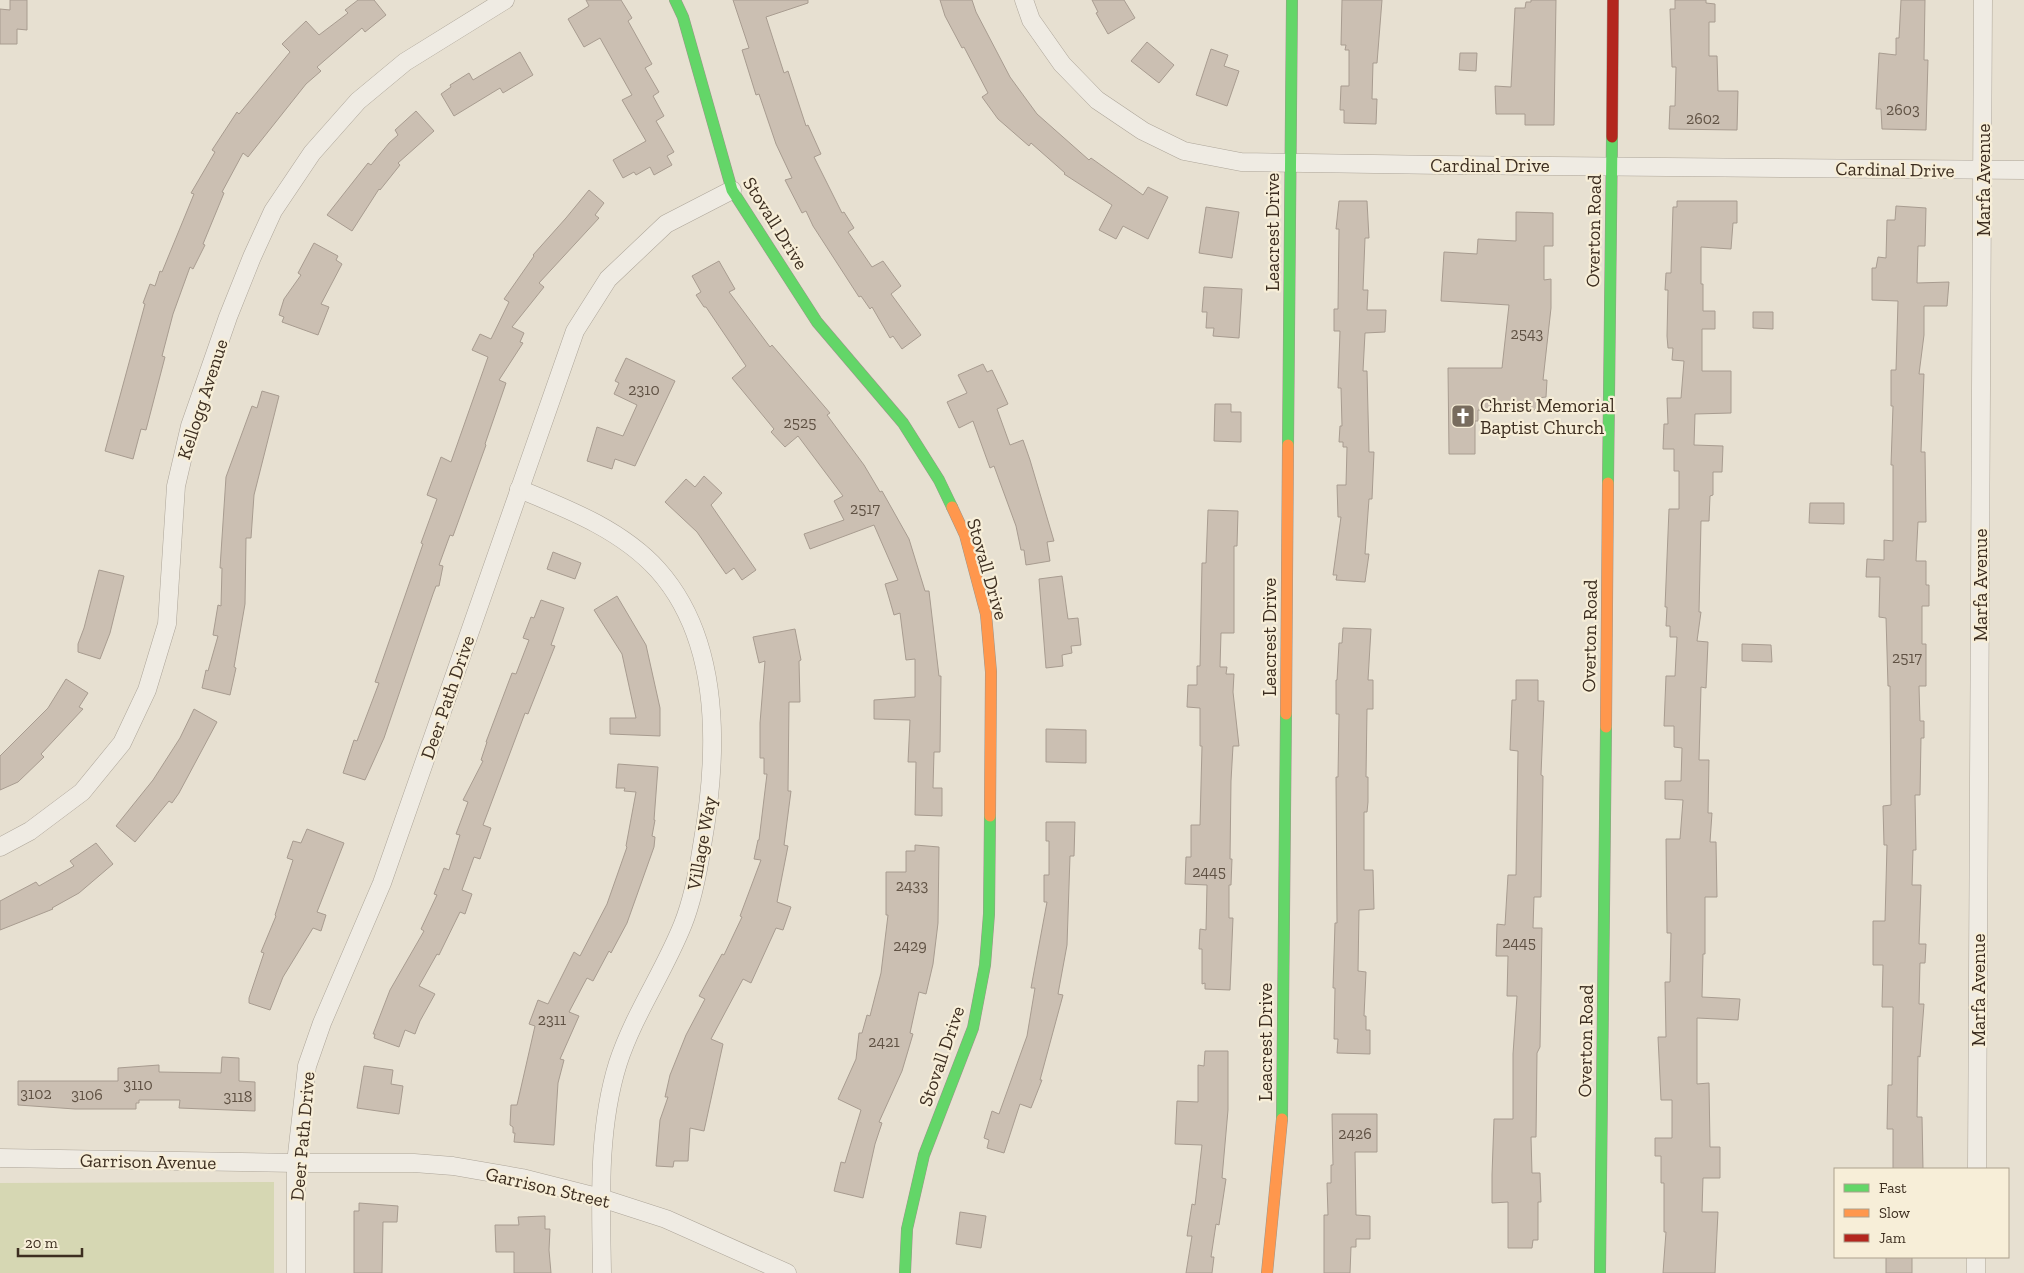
<svg xmlns="http://www.w3.org/2000/svg" width="2024" height="1273" font-family="'Zilla Slab',serif">
	<style>
		.green { fill: #d6d7b3 }
		.building { fill: #cbbfb2; stroke: #a89c90 }
		.lines { fill: none; stroke-linecap: round; stroke-linejoin: round }
		.street-casing { stroke: #ada599; stroke-width: 19 }
		.fast-casing { stroke: #9c958a; stroke-width: 12 }
		.slow-casing { stroke: #9c958a; stroke-width: 12 }
		.jam-casing { stroke: #9c958a; stroke-width: 12 }
		.street { stroke: #efebe3; stroke-width: 18 }
		.fast { stroke: #63d668; stroke-width: 11 }
		.slow { stroke: #ff974d; stroke-width: 11 }
		.jam { stroke: #b3261e; stroke-width: 11 }
		.labels { text-anchor: middle; stroke-width: 4.5; stroke-linejoin: round; paint-order: stroke }
		.number-label { font-size: 16px; fill: #605244 }
		.street-label { font-size: 19px; fill: #3d2e20; stroke: #f7eed8 }
		.poi-label { font-size: 19px; fill: #3d2e20; stroke: #f7eed8; text-anchor: start }
	</style>
	<rect width="100%" height="100%" fill="#e7e0d1"/>
	<polygon class="green" points="274,1182 274,1273 0,1273 0,1183"/>
	<g class="building">
		<polygon points="10,0 27,0 27,30 17,29 17,44 0,44 0,9 10,10"/>
		<polygon points="358,0 374,0 386,15 365,32 362,28 317,67 321,71 306,84 248,157 243,153 222,192 224,193 203,244 205,245 193,269 190,267 173,314 162,356 165,357 146,430 141,429 133,459 105,451 145,304 143,303 150,284 155,286 160,271 162,272 194,194 191,193 215,152 212,150 237,112 239,114 290,52 282,44 306,21 319,35 348,13 345,10"/>
		<polygon points="586,0 621,0 632,18 628,21 652,64 645,68 659,92 653,96 664,116 656,121 674,152 667,156 672,165 654,175 650,167 636,175 634,172 623,178 613,160 646,141 622,100 632,95 600,38 584,47 568,19 589,6"/>
		<polygon points="733,0 808,0 808,3 766,17 784,73 788,71 806,126 808,125 821,154 814,157 842,213 844,212 854,228 848,232 872,267 883,261 901,286 891,294 921,335 902,349 893,336 890,338 872,307 870,309 861,296 859,297 813,226 806,211 802,213 785,180 792,178 776,144 759,94 756,95 742,50 749,48"/>
		<polygon points="940,0 972,0 976,12 1010,77 1037,114 1089,160 1091,158 1143,195 1148,187 1168,197 1148,239 1123,226 1116,239 1099,230 1112,205 1064,174 1065,173 1031,143 1029,146 998,119 982,97 988,93 964,47 962,48 945,16"/>
		<polygon points="1092,0 1124,0 1135,18 1108,34 1096,13 1098,12"/>
		<polygon points="1342,0 1382,0 1377,63 1373,63 1372,99 1377,99 1376,124 1344,123 1344,110 1340,110 1341,86 1349,86 1349,50 1345,50 1346,45 1341,45"/>
		<polygon points="1531,0 1556,0 1554,125 1525,125 1525,114 1496,114 1495,86 1511,87 1515,8 1525,8 1526,2 1531,2"/>
		<polygon points="1675,0 1706,0 1706,3 1715,4 1715,22 1709,22 1709,56 1717,56 1718,91 1738,91 1737,130 1669,129 1670,106 1675,106 1676,67 1672,67 1670,9 1675,9"/>
		<polygon points="1901,0 1925,0 1924,60 1928,60 1926,130 1882,129 1881,109 1876,109 1879,53 1896,55 1896,38 1899,38"/>
		<polygon points="1147,42 1174,65 1159,83 1131,61"/>
		<polygon points="1211,49 1228,55 1224,66 1239,71 1227,106 1196,95"/>
		<polygon points="520,52 533,75 503,93 500,88 454,116 441,94 451,87 450,85 469,73 473,80"/>
		<polygon points="1460,53 1477,53 1476,71 1459,70"/>
		<polygon points="416,111 434,131 398,163 400,165 380,190 379,189 352,231 327,215 368,163 371,165 389,143 398,135 395,130"/>
		<polygon points="589,190 604,203 595,215 599,218 539,283 544,287 512,327 524,333 520,342 523,343 499,380 506,383 485,444 486,445 453,536 450,535 439,565 443,566 439,586 436,586 433,594 384,738 365,780 343,773 354,740 357,741 379,683 375,682 423,544 421,543 437,499 427,495 441,457 451,462 488,357 472,350 480,334 491,339 509,302 504,299 534,256 533,255 566,218"/>
		<polygon points="1339,201 1367,201 1369,238 1365,238 1363,290 1368,290 1367,310 1386,310 1385,332 1365,333 1363,371 1367,371 1369,452 1374,452 1372,499 1369,499 1365,554 1369,554 1365,582 1336,580 1337,575 1333,575 1341,517 1338,517 1337,485 1346,485 1347,447 1343,447 1343,442 1339,442 1340,426 1342,426 1341,388 1338,388 1340,331 1334,331 1334,309 1338,309 1339,229 1336,229"/>
		<polygon points="1677,201 1737,201 1737,223 1733,223 1731,249 1701,247 1701,284 1703,284 1703,311 1715,311 1715,329 1702,329 1702,371 1731,371 1731,413 1695,414 1694,445 1723,446 1722,472 1713,472 1713,495 1710,496 1709,521 1701,521 1699,612 1701,612 1697,641 1708,642 1706,688 1701,687 1699,760 1709,760 1708,813 1712,813 1710,842 1716,842 1717,897 1705,897 1705,954 1703,954 1702,997 1740,999 1738,1020 1697,1018 1697,1084 1709,1083 1710,1147 1720,1147 1720,1178 1703,1178 1702,1212 1718,1212 1715,1273 1663,1273 1666,1232 1664,1232 1664,1183 1661,1183 1661,1156 1655,1156 1655,1138 1672,1138 1672,1100 1661,1100 1658,1037 1666,1037 1665,982 1670,982 1671,933 1667,933 1666,839 1680,839 1683,800 1665,799 1665,781 1681,781 1682,748 1674,747 1674,726 1664,726 1666,676 1675,676 1677,637 1670,637 1670,626 1666,626 1667,607 1665,607 1669,509 1679,509 1679,471 1674,471 1674,449 1663,449 1664,424 1668,424 1667,398 1681,398 1684,361 1672,360 1673,348 1668,348 1667,336 1668,290 1665,290 1666,273 1671,273 1673,207 1677,207"/>
		<polygon points="1896,206 1926,208 1925,246 1918,246 1917,283 1949,282 1947,306 1924,306 1924,335 1919,374 1924,374 1921,452 1925,452 1926,522 1918,522 1916,561 1926,561 1926,585 1929,585 1929,606 1922,606 1922,644 1926,644 1926,686 1919,686 1920,721 1924,721 1924,738 1921,738 1920,795 1915,795 1916,850 1913,850 1912,885 1921,885 1919,944 1926,944 1925,963 1920,963 1919,1004 1924,1004 1920,1057 1918,1056 1917,1117 1922,1117 1923,1169 1893,1169 1893,1129 1887,1129 1888,1085 1892,1085 1893,1007 1882,1007 1883,965 1873,965 1873,921 1885,921 1887,845 1884,845 1883,806 1891,805 1890,686 1888,686 1886,618 1879,617 1880,577 1866,577 1867,559 1884,560 1884,540 1893,541 1893,465 1891,465 1893,406 1891,406 1891,370 1896,370 1898,301 1872,300 1872,268 1876,268 1878,257 1886,258 1887,220 1895,220"/>
		<polygon points="1206,207 1239,212 1232,258 1199,253"/>
		<polygon points="1516,212 1553,213 1553,246 1544,246 1544,280 1551,279 1551,308 1543,380 1547,380 1546,397 1538,398 1539,410 1478,410 1478,421 1475,421 1475,454 1449,454 1448,368 1502,368 1509,305 1441,301 1444,252 1477,254 1478,239 1516,241"/>
		<polygon points="314,243 338,256 336,260 342,264 321,304 329,307 318,335 282,322 284,317 279,315 284,299 301,275 298,273"/>
		<polygon points="719,261 735,289 729,292 770,347 772,345 830,413 827,415 864,465 880,492 882,491 909,539 925,591 929,591 939,676 941,676 940,752 934,752 933,788 942,788 942,816 915,815 916,762 908,762 910,720 874,719 874,700 915,697 915,659 906,660 900,613 894,615 885,584 898,580 874,525 810,549 804,534 844,520 834,501 843,496 798,436 785,447 771,432 774,429 732,378 746,366 706,307 704,307 696,295 701,292 692,276"/>
		<polygon points="1204,287 1242,289 1239,338 1213,336 1214,328 1206,328 1207,312 1202,312"/>
		<polygon points="1753,312 1773,312 1773,329 1753,328"/>
		<polygon points="626,358 675,381 635,466 615,459 612,469 587,461 597,427 623,436 637,405 614,394 619,383 615,381"/>
		<polygon points="983,364 987,372 992,370 1008,404 997,409 1010,445 1023,440 1030,460 1054,541 1047,542 1050,561 1026,565 1024,550 1021,550 1016,526 994,466 990,468 973,421 959,428 947,402 967,393 958,375"/>
		<polygon points="262,391 279,396 254,495 251,538 246,538 245,604 234,667 236,668 230,695 202,688 206,670 208,671 218,636 213,635 218,605 221,606 222,568 220,568 226,477 252,406 257,408"/>
		<polygon points="1215,404 1231,404 1231,412 1241,412 1241,442 1214,441"/>
		<polygon points="704,476 722,493 711,505 756,570 742,580 734,568 726,574 697,532 665,502 686,479 695,487"/>
		<polygon points="1810,503 1844,503 1844,524 1809,523"/>
		<polygon points="1208,510 1238,511 1237,546 1234,546 1234,633 1221,633 1220,667 1227,667 1226,674 1234,674 1233,692 1239,746 1233,746 1231,781 1230,859 1232,859 1231,885 1229,885 1229,918 1233,918 1230,990 1205,989 1205,983 1202,984 1202,949 1199,949 1200,929 1206,930 1207,885 1185,884 1186,857 1191,857 1191,825 1200,825 1202,746 1200,746 1200,708 1187,707 1188,685 1197,685 1197,666 1200,666 1202,563 1206,563"/>
		<polygon points="553,552 581,563 575,579 547,569"/>
		<polygon points="99,570 124,576 110,633 100,659 78,652 78,644 84,628"/>
		<polygon points="1062,576 1068,619 1078,618 1081,645 1071,646 1072,653 1062,655 1063,666 1046,668 1039,579"/>
		<polygon points="617,596 646,645 660,708 660,736 610,734 610,718 636,718 622,654 594,610"/>
		<polygon points="541,600 564,608 551,645 555,646 528,714 525,713 483,825 491,828 480,859 474,857 462,890 472,894 465,914 460,912 439,955 437,954 419,986 435,994 420,1021 415,1034 405,1030 399,1047 374,1038 375,1034 373,1034 390,990 424,931 421,929 437,895 434,894 444,868 449,870 460,835 456,834 468,802 463,800 483,761 481,760 487,742 486,742 512,673 516,674 529,640 523,638 531,617 534,618"/>
		<polygon points="1343,628 1371,629 1368,680 1373,680 1373,709 1367,709 1366,777 1368,777 1368,802 1367,812 1364,812 1364,870 1373,870 1374,909 1359,910 1358,971 1366,972 1364,1016 1366,1016 1366,1030 1370,1030 1370,1054 1337,1053 1338,1039 1334,1039 1335,988 1333,988 1335,923 1337,923 1336,777 1338,777 1339,714 1336,714 1336,680 1337,680 1339,643 1342,643"/>
		<polygon points="795,629 801,660 799,661 800,702 789,702 788,791 791,791 784,845 788,846 777,902 791,907 783,930 776,928 751,983 743,979 711,1039 723,1044 704,1131 690,1128 688,1161 674,1161 673,1167 656,1166 660,1120 668,1097 665,1097 670,1075 686,1035 705,999 699,996 722,954 724,955 742,917 740,916 761,860 754,859 758,840 759,840 767,774 764,774 764,758 760,758 760,723 765,661 759,663 753,637"/>
		<polygon points="1742,644 1771,645 1772,662 1742,661"/>
		<polygon points="66,679 88,693 79,707 83,709 41,754 44,757 18,782 0,790 0,756 48,708"/>
		<polygon points="1516,680 1538,680 1538,701 1544,701 1541,775 1543,776 1541,897 1534,897 1533,928 1542,928 1540,1047 1537,1053 1536,1137 1531,1137 1532,1173 1540,1173 1541,1202 1538,1202 1538,1240 1533,1240 1532,1248 1508,1248 1508,1202 1492,1203 1492,1175 1494,1119 1513,1119 1513,1054 1517,996 1507,996 1508,956 1496,956 1497,924 1505,925 1508,875 1516,875 1518,751 1510,750 1512,700 1516,700"/>
		<polygon points="194,709 217,722 179,793 172,803 169,801 135,842 116,826 153,780 180,738"/>
		<polygon points="1046,729 1086,730 1086,763 1046,762"/>
		<polygon points="618,764 658,767 654,820 655,820 652,836 655,837 654,847 627,923 611,953 609,951 593,981 587,978 569,1012 579,1016 560,1059 564,1060 558,1083 554,1145 514,1142 515,1133 513,1133 513,1127 510,1125 511,1105 517,1105 535,1026 529,1024 538,1000 548,1004 574,952 580,956 607,904 627,847 626,846 636,792 624,791 625,788 616,788"/>
		<polygon points="1046,822 1075,822 1074,856 1070,856 1067,945 1058,994 1063,995 1040,1080 1042,1080 1031,1108 1020,1104 1004,1153 987,1148 989,1140 984,1138 992,1111 999,1114 1027,1036 1035,988 1031,988 1047,902 1044,902 1044,875 1049,875 1049,841 1046,841"/>
		<polygon points="307,829 344,843 317,912 326,915 321,931 313,928 283,977 270,1010 249,1003 249,998 264,953 261,952 276,916 275,915 293,860 287,858 293,841 301,843"/>
		<polygon points="96,843 113,864 79,893 52,908 53,909 0,930 0,901 36,882 39,886 74,866 70,861"/>
		<polygon points="915,845 939,847 938,923 933,964 926,994 919,992 910,1033 913,1034 902,1071 879,1122 882,1123 875,1144 863,1198 834,1191 841,1162 845,1163 861,1110 838,1099 856,1059 859,1033 862,1033 867,1015 870,1016 881,973 888,915 886,915 886,872 906,872 906,851 915,851"/>
		<polygon points="1205,1051 1228,1051 1228,1110 1222,1178 1226,1179 1219,1225 1216,1224 1211,1257 1214,1257 1212,1273 1186,1273 1192,1236 1187,1236 1192,1204 1195,1205 1202,1145 1175,1144 1177,1101 1198,1102 1198,1065 1204,1066"/>
		<polygon points="222,1057 239,1058 239,1081 255,1082 255,1111 179,1108 180,1100 139,1100 139,1103 136,1103 136,1109 75,1109 18,1105 18,1081 118,1081 118,1068 159,1065 159,1072 221,1073"/>
		<polygon points="364,1066 393,1070 391,1084 403,1086 399,1114 357,1108"/>
		<polygon points="1332,1114 1377,1114 1377,1152 1355,1152 1356,1215 1370,1216 1370,1239 1356,1239 1356,1247 1351,1247 1350,1273 1324,1273 1324,1215 1328,1215 1327,1183 1331,1183 1331,1165 1333,1165"/>
		<polygon points="359,1203 398,1206 397,1222 383,1222 382,1273 354,1273 354,1211 359,1211"/>
		<polygon points="960,1212 986,1216 981,1248 956,1244"/>
		<polygon points="545,1216 545,1229 550,1229 549,1250 551,1273 514,1273 514,1252 496,1252 495,1225 519,1225 518,1217"/>
		<rect x="1886" y="1257" width="26" height="16"/>
	</g>
	<g class="lines">
		<g class="street-casing">
			<g id="street">
				<polyline points="1024,0 1031,20 1062,64 1097,100 1143,131 1184,151 1241,162 1443,165 2024,170"/>
				<path d="M519,489C568,509 622,530 658,570C723,643 718,756 702,846C698,872 693,899 683,924C664,972 634,1014 618,1063C597,1130 601,1203 602,1273"/>
				<polyline points="0,847 30,831 82,792 122,743 147,690 167,624 176,486 190,426 228,317 252,257 273,211 312,153 358,101 405,62 505,0"/>
				<polyline points="0,1158 296,1163 414,1163 453,1166 522,1178 601,1198 666,1219 787,1273"/>
				<polyline points="1977,1169 1983,0"/>
				<polyline points="296,1273 296,1163 307,1066 322,1023 382,883 575,331 608,279 666,224 732,190"/>
				<polyline points="1976,1273 1976,1257"/>
			</g>
		</g>
		<g class="fast-casing">
			<g id="fast">
				<polyline points="675,0 683,17 732,190 817,322 903,423 939,480 952,507"/>
				<polyline points="1288,445 1292,0"/>
				<polyline points="1608,483 1612,137"/>
				<polyline points="1282,1119 1286,714"/>
				<polyline points="905,1273 907,1229 924,1155 973,1028 985,965 989,914 990,816"/>
				<polyline points="1600,1273 1606,727"/>
			</g>
		</g>
		<g class="slow-casing">
			<g id="slow">
				<polyline points="952,507 965,535 986,614 991,672 990,816"/>
				<polyline points="1286,714 1288,445"/>
				<polyline points="1606,727 1608,483"/>
				<polyline points="1267,1273 1282,1119"/>
			</g>
		</g>
		<g class="jam-casing">
			<polyline id="jam" points="1612,137 1613,0"/>
		</g>
		<use href="#street" class="street"/>
		<use href="#fast" class="fast"/>
		<use href="#slow" class="slow"/>
		<use href="#jam" class="jam"/>
	</g>
	<defs>
		<g id="church-square" transform="scale(1.25)"><rect x="-9" y="-9" width="18" height="18" rx="4" fill="#786c5e" stroke="#f7eed8"/><path d="M-1.2-6h2.4v3.5h3.3v2.4h-3.3V6h-2.4V-.1h-3.3v-2.4h3.3Z" fill="#fff"/></g>
	</defs>
	<g fill-rule="evenodd">
		<use href="#church-square" x="1463" y="416"/>
	</g>
	<g class="labels">
		<g class="number-label">
			<text x="1903" y="115">2603</text>
			<text x="1703" y="124">2602</text>
			<text x="1527" y="339">2543</text>
			<text x="644" y="395">2310</text>
			<text x="800" y="428">2525</text>
			<text x="865" y="514">2517</text>
			<text x="1907" y="663">2517</text>
			<text x="1209" y="877">2445</text>
			<text x="912" y="891">2433</text>
			<text x="1519" y="948">2445</text>
			<text x="910" y="951">2429</text>
			<text x="552" y="1025">2311</text>
			<text x="884" y="1047">2421</text>
			<text x="138" y="1090">3110</text>
			<text x="36" y="1099">3102</text>
			<text x="87" y="1100">3106</text>
			<text x="238" y="1102">3118</text>
			<text x="1355" y="1139">2426</text>
		</g>
		<g class="street-label">
			<text x="1490" y="172">Cardinal Drive</text>
			<text transform="translate(1895 169) rotate(1)" y="7">Cardinal Drive</text>
			<text transform="translate(1983 180) rotate(-90)" y="7">Marfa Avenue</text>
			<text transform="translate(776 223) rotate(58)" y="7">Stovall Drive</text>
			<text transform="translate(1593 231) rotate(-89)" y="7">Overton Road</text>
			<text transform="translate(1272 232) rotate(-90)" y="7">Leacrest Drive</text>
			<text transform="translate(202 399) rotate(-72)" y="7">Kellogg Avenue</text>
			<text transform="translate(988 569) rotate(74)" y="7">Stovall Drive</text>
			<text transform="translate(1980 585) rotate(-90)" y="7">Marfa Avenue</text>
			<text transform="translate(1589 636) rotate(-89)" y="7">Overton Road</text>
			<text transform="translate(1269 637) rotate(-90)" y="7">Leacrest Drive</text>
			<text transform="translate(447 697) rotate(-71)" y="7">Deer Path Drive</text>
			<text transform="translate(701 843) rotate(-80)" y="7">Village Way</text>
			<text transform="translate(1978 990) rotate(-90)" y="7">Marfa Avenue</text>
			<text transform="translate(1585 1041) rotate(-89)" y="7">Overton Road</text>
			<text transform="translate(1265 1042) rotate(-90)" y="7">Leacrest Drive</text>
			<text transform="translate(941 1056) rotate(-71)" y="7">Stovall Drive</text>
			<text transform="translate(302 1136) rotate(-85)" y="7">Deer Path Drive</text>
			<text transform="translate(148 1161) rotate(1)" y="7">Garrison Avenue</text>
			<text transform="translate(548 1187) rotate(13)" y="7">Garrison Street</text>
		</g>
		<g class="poi-label">
			<text x="1480" y="412">Christ Memorial<tspan x="1480" dy="22">Baptist Church</tspan></text>
		</g>
	</g>
	<rect x="1834" y="1168" width="175" height="90" fill="#f7eed8" stroke="#ada18e"/>
	<rect x="1844" y="1184" width="25" height="8" fill="#63d668" stroke="#ada18e"/>
	<text x="1879" y="1193" font-size="15" fill="#3d2e20">Fast</text>
	<rect x="1844" y="1209" width="25" height="8" fill="#ff974d" stroke="#ada18e"/>
	<text x="1879" y="1218" font-size="15" fill="#3d2e20">Slow</text>
	<rect x="1844" y="1234" width="25" height="8" fill="#b3261e" stroke="#ada18e"/>
	<text x="1879" y="1243" font-size="15" fill="#3d2e20">Jam</text>
	<path d="M18 1248v8h64v-8" fill="none" stroke="#3d2e20" stroke-width="2.5"/>
	<text x="25" y="1248" font-size="15" fill="#3d2e20" stroke="#f7eed8" stroke-width="4" paint-order="stroke">20 m</text>
</svg>
